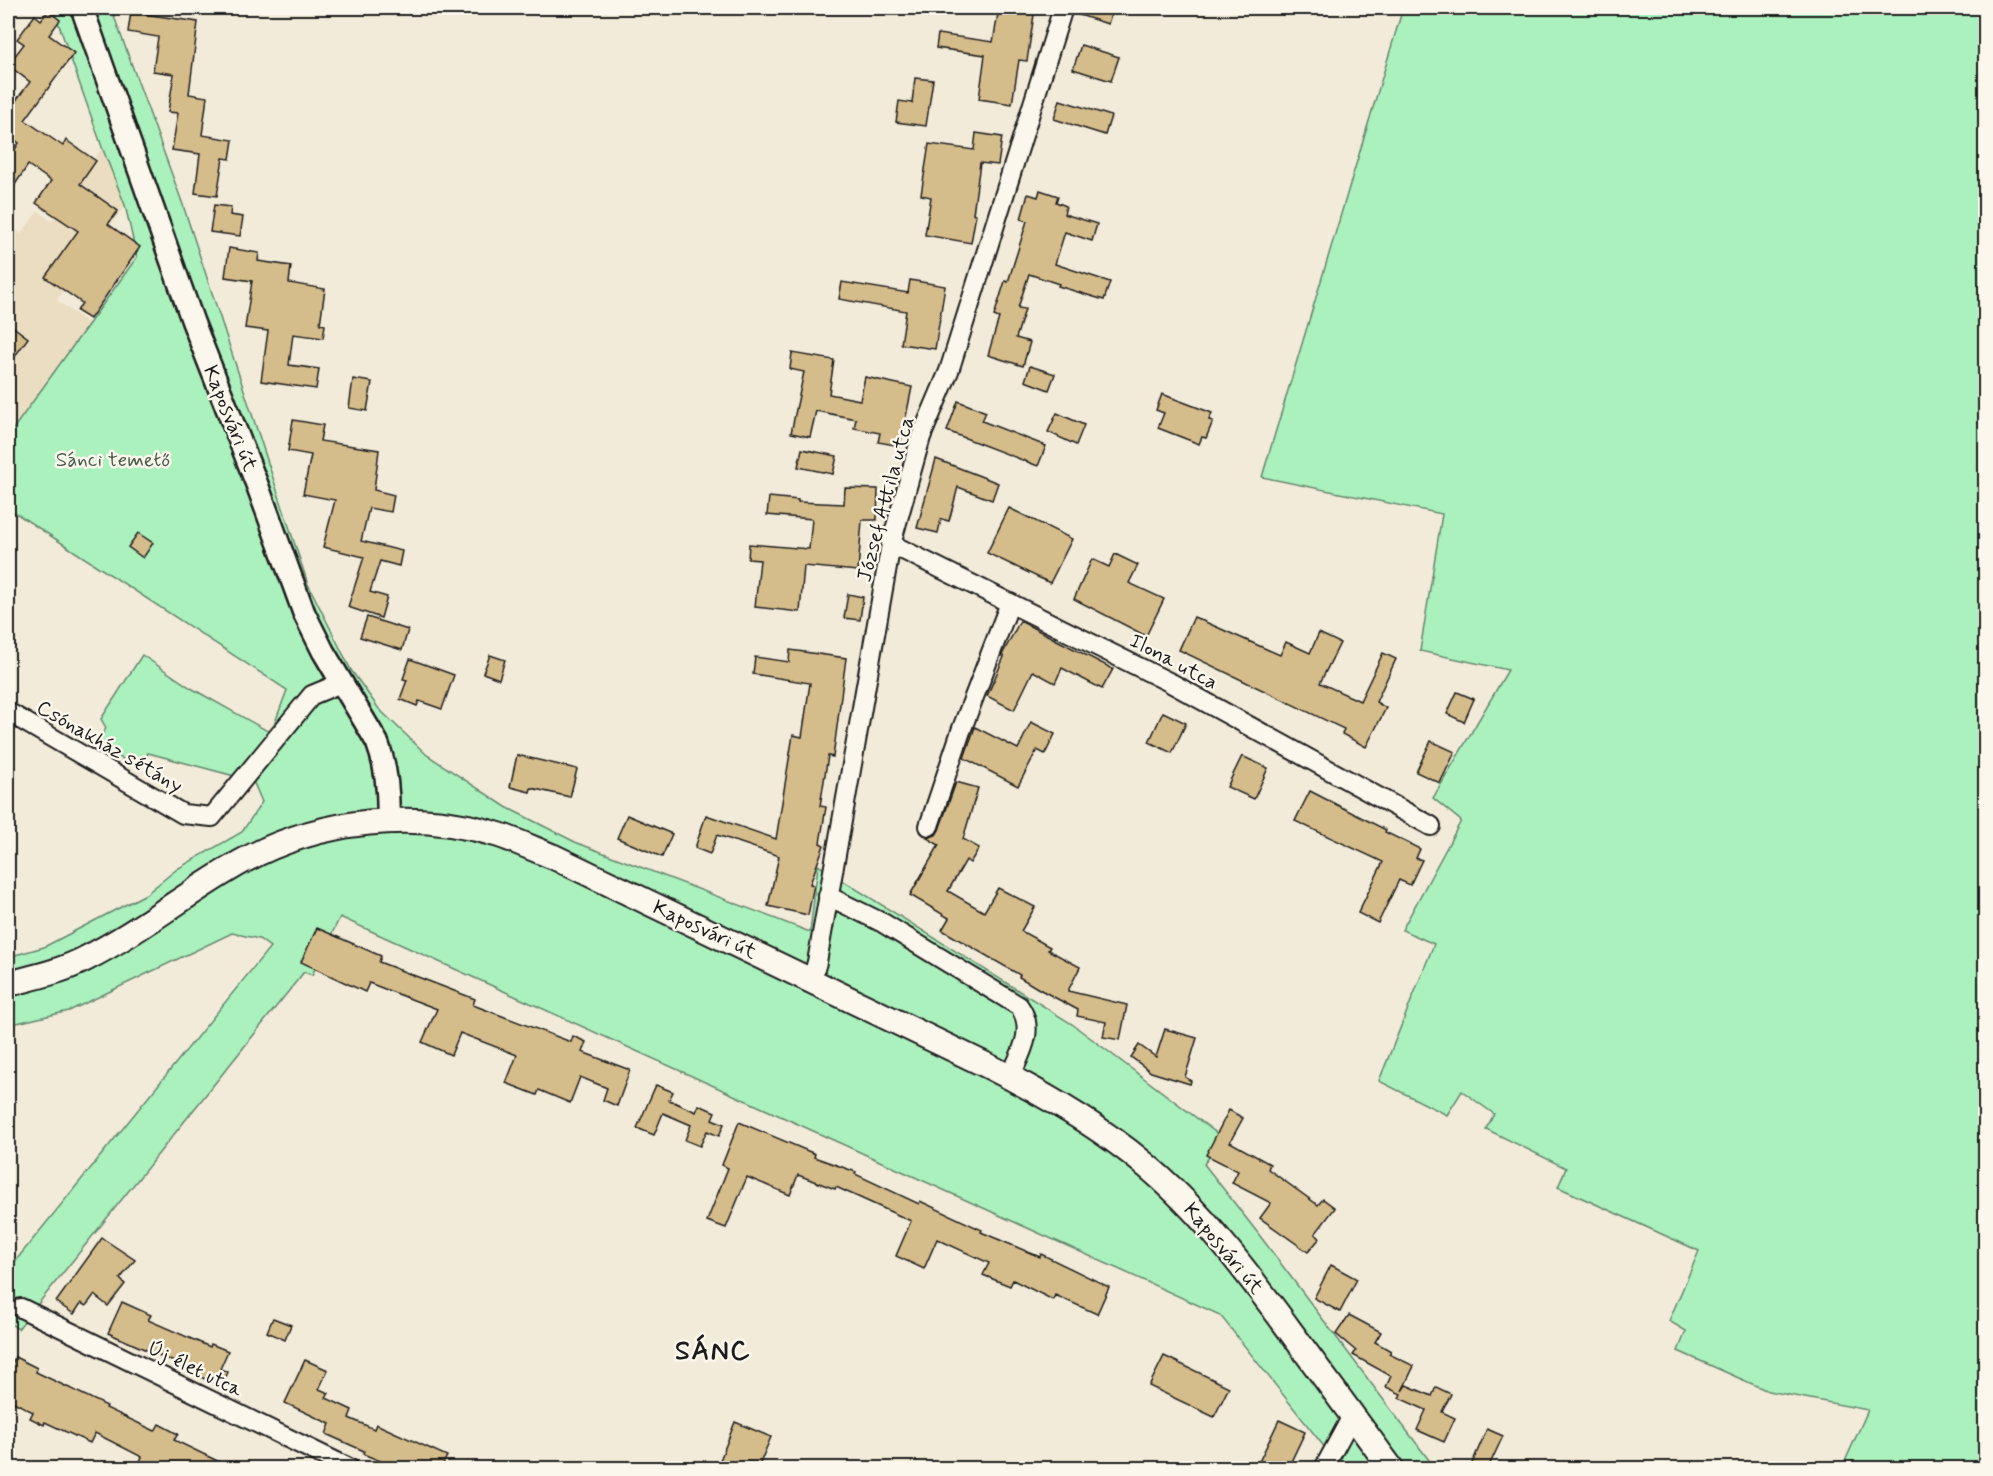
<svg xmlns="http://www.w3.org/2000/svg" width="1993" height="1476" font-family="Mynerve,sans-serif">
	<style>
		.built { fill: #eaddc2 }
		.green { fill: #abf1be; stroke: #64866d; stroke-width: 1.5 }
		.building { fill: #d5bc8b; stroke: #1c1c1c; stroke-width: 1.5 }
		.lines { fill: none; stroke-linecap: round; stroke-linejoin: round }
		.minor-casing { stroke: #1c1c1c; stroke-width: 22 }
		.tertiary-casing { stroke: #1c1c1c; stroke-width: 26 }
		.secondary-casing { stroke: #1c1c1c; stroke-width: 28 }
		.minor { stroke: #fbf7ec; stroke-width: 18 }
		.tertiary { stroke: #fbf7ec; stroke-width: 21 }
		.secondary { stroke: #fbf7ec; stroke-width: 24 }
		.labels { text-anchor: middle; stroke-width: 5; stroke-linejoin: round; paint-order: stroke }
		.street-label { font-size: 21px; fill: #1c1c1c; stroke: #fbf7ec }
		.park-label { font-size: 21px; fill: #475c4d; stroke: #fbf7ec }
		.district-label { font-size: 27px; font-weight: bold; letter-spacing: 1.5px; fill: #1c1c1c; stroke: #fbf7ec }
	</style>
	<rect width="100%" height="100%" fill="#f3ebd9"/>
	<filter id="ink" filterUnits="userSpaceOnUse"><feTurbulence type="fractalNoise" baseFrequency=".0167" numOctaves="2"/><feDisplacementMap in="SourceGraphic" scale="12" xChannelSelector="R" yChannelSelector="G"/><feConvolveMatrix kernelMatrix="1 2 1 2 8 2 1 2 1" color-interpolation-filters="sRGB"/></filter>
	<g filter="url(#ink)">
		<polygon class="built" points="102,147 125,205 57,300 89,324 8,436 8,224 21,234 38,211 52,221"/>
		<g class="green">
			<polygon points="53,8 111,8 182,202 308,584 351,670 379,709 427,755 506,807 575,842 810,932 818,865 1072,1024 1223,1138 1204,1164 1257,1232 1435,1468 1341,1468 1220,1315 340,917 312,975 304,972 18,1329 8,1322 8,1270 270,947 259,939 232,933 69,1011 8,1025 8,957 44,947 146,894 177,869 242,832 262,802 253,781 148,753 141,768 96,746 106,728 101,719 142,655 191,688 271,733 287,690 8,508 8,436 137,257 125,205 102,147"/>
			<polygon points="1403,8 1985,8 1985,1468 1842,1468 1868,1410 1768,1391 1678,1351 1686,1331 1669,1321 1699,1251 1558,1187 1566,1168 1486,1129 1494,1114 1462,1091 1447,1115 1379,1081 1434,944 1402,930 1461,821 1433,798 1508,670 1420,651 1442,514 1262,477"/>
		</g>
		<g class="building">
			<polygon points="999,8 1035,8 1027,61 1019,60 1012,104 979,99 985,55 936,48 938,34 993,42"/>
			<polygon points="1074,8 1113,8 1108,24 1073,13"/>
			<polygon points="48,11 60,20 49,35 74,53 25,120 63,146 66,140 96,161 80,184 118,211 108,224 140,247 90,319 77,311 82,303 45,277 78,231 36,203 51,181 28,165 8,195 8,160 19,143 8,135 8,111 30,82 8,65 24,44 17,39 35,15 41,20"/>
			<polygon points="131,12 198,22 189,94 207,97 202,135 233,140 230,159 223,158 217,196 195,193 200,154 172,150 178,113 168,112 174,74 153,71 158,37 128,32"/>
			<polygon points="1081,45 1119,57 1111,81 1073,69"/>
			<polygon points="915,78 933,80 926,126 896,122 899,101 912,103"/>
			<polygon points="1060,100 1111,116 1105,135 1054,119"/>
			<polygon points="976,133 1002,137 998,165 980,163 973,214 976,214 971,243 925,235 931,197 921,195 929,144 974,150"/>
			<polygon points="1040,190 1058,196 1056,202 1066,206 1064,214 1097,224 1092,241 1065,232 1055,264 1110,282 1104,300 1058,286 1059,284 1029,274 1018,308 1025,309 1016,338 1030,342 1023,366 988,355 999,318 994,316 1005,281 1008,282 1027,221 1021,219 1028,194 1038,197"/>
			<polygon points="214,205 231,207 230,215 243,217 240,236 210,232"/>
			<polygon points="229,248 259,253 258,261 291,266 289,283 325,289 320,324 325,325 323,338 293,334 289,365 319,369 316,389 261,381 268,331 245,328 252,281 225,277"/>
			<polygon points="910,280 945,286 935,349 901,344 906,311 839,299 842,282 908,293"/>
			<polygon points="8,323 28,338 8,366"/>
			<polygon points="792,353 834,360 829,394 860,400 865,377 912,387 900,446 878,442 880,433 854,428 856,419 816,411 810,437 791,433 804,372 790,369"/>
			<polygon points="1030,366 1055,374 1049,390 1025,381"/>
			<polygon points="353,379 372,382 367,411 349,408"/>
			<polygon points="1162,394 1212,413 1209,420 1213,421 1206,438 1202,437 1199,444 1158,428 1164,413 1156,410"/>
			<polygon points="958,401 986,412 982,421 1046,446 1038,466 947,431"/>
			<polygon points="1057,413 1084,425 1076,445 1048,432"/>
			<polygon points="293,420 323,425 320,441 379,450 374,490 394,495 391,512 369,508 361,541 402,551 399,566 380,561 370,592 387,597 381,618 348,607 364,557 323,547 335,500 303,494 311,455 288,451"/>
			<polygon points="802,449 837,456 833,474 798,467"/>
			<polygon points="936,459 998,483 992,500 958,487 949,521 941,519 938,533 917,528"/>
			<polygon points="845,488 878,489 877,520 862,520 858,571 804,566 800,612 755,607 760,560 748,559 749,544 809,549 812,519 767,515 769,497 798,500 798,502 844,504"/>
			<polygon points="1009,508 1072,539 1050,583 987,553"/>
			<polygon points="138,533 153,543 143,558 128,547"/>
			<polygon points="1115,554 1138,565 1129,583 1164,599 1146,636 1074,599 1092,559 1109,567"/>
			<polygon points="848,594 863,597 860,620 844,618"/>
			<polygon points="367,617 408,630 402,650 360,637"/>
			<polygon points="1194,617 1280,655 1286,642 1310,653 1319,633 1340,643 1320,683 1360,701 1383,653 1396,659 1376,702 1386,708 1366,747 1342,734 1344,729 1179,650"/>
			<polygon points="1020,621 1113,669 1102,689 1062,668 1055,683 1033,671 1014,710 987,696 1004,657 1002,655 1003,653"/>
			<polygon points="790,650 846,658 833,757 828,756 820,806 826,807 820,843 824,845 810,884 814,885 808,915 768,906 779,856 717,835 710,854 695,848 706,815 776,839 793,735 802,737 810,683 753,674 755,657 789,662"/>
			<polygon points="490,655 505,660 499,679 483,673"/>
			<polygon points="410,659 454,675 442,709 419,701 417,706 400,699 407,680 403,679"/>
			<polygon points="1457,692 1474,699 1464,722 1447,714"/>
			<polygon points="1163,712 1186,723 1172,753 1149,742"/>
			<polygon points="1031,722 1055,734 1045,754 1037,750 1018,786 964,758 975,727 1018,749"/>
			<polygon points="1431,741 1455,752 1440,783 1416,772"/>
			<polygon points="517,755 577,769 570,797 531,788 530,792 510,787"/>
			<polygon points="1242,756 1268,768 1254,799 1227,787"/>
			<polygon points="956,782 978,788 963,839 979,848 970,863 966,860 948,891 984,912 998,888 1035,907 1021,931 1050,947 1048,950 1080,967 1068,991 1127,1005 1120,1040 1103,1037 1106,1022 1077,1016 1078,1010 1039,989 1019,977 1020,975 942,930 949,918 910,895 939,845 927,838 936,835 939,830"/>
			<polygon points="1310,791 1386,830 1385,832 1420,849 1416,858 1422,860 1410,885 1399,880 1378,923 1358,913 1383,862 1295,821"/>
			<polygon points="627,815 672,834 662,857 617,838"/>
			<polygon points="317,928 381,956 379,962 475,999 473,1005 571,1042 573,1036 586,1042 582,1052 630,1070 617,1106 603,1100 607,1088 580,1077 570,1103 539,1090 537,1095 506,1083 517,1055 460,1033 451,1055 422,1042 437,1009 369,983 365,992 301,962"/>
			<polygon points="1165,1029 1197,1038 1185,1077 1191,1081 1190,1084 1151,1072 1131,1057 1139,1045 1156,1057"/>
			<polygon points="656,1085 673,1092 669,1100 696,1112 699,1105 715,1112 712,1119 724,1124 719,1136 707,1131 700,1146 685,1140 691,1125 663,1113 654,1135 637,1128"/>
			<polygon points="1229,1110 1243,1118 1230,1142 1270,1164 1268,1169 1318,1205 1323,1199 1335,1208 1315,1234 1320,1238 1308,1252 1260,1218 1271,1203 1232,1183 1238,1171 1206,1155"/>
			<polygon points="739,1122 815,1154 814,1157 856,1172 855,1174 919,1204 920,1201 982,1230 981,1232 1040,1257 1041,1254 1109,1287 1097,1314 1055,1295 1053,1300 1013,1280 1010,1286 983,1275 989,1263 937,1239 924,1269 896,1256 911,1221 836,1187 835,1189 798,1175 790,1195 747,1177 726,1228 707,1221 728,1168 722,1165"/>
			<polygon points="102,1238 135,1260 120,1279 125,1284 108,1306 94,1295 86,1306 81,1303 74,1314 56,1302"/>
			<polygon points="1331,1265 1357,1279 1340,1312 1314,1298"/>
			<polygon points="122,1302 151,1315 148,1320 210,1347 211,1344 228,1351 220,1369 228,1372 222,1386 198,1376 199,1373 108,1333"/>
			<polygon points="1349,1315 1381,1332 1375,1342 1391,1351 1389,1354 1414,1366 1402,1391 1406,1385 1432,1396 1436,1387 1451,1394 1442,1412 1455,1418 1444,1442 1417,1430 1426,1410 1399,1398 1401,1394 1386,1387 1391,1376 1353,1355 1356,1351 1336,1334"/>
			<polygon points="273,1318 291,1325 285,1340 267,1332"/>
			<polygon points="1164,1356 1229,1387 1214,1417 1149,1386"/>
			<polygon points="15,1357 37,1368 36,1372 107,1406 106,1408 155,1431 159,1424 178,1434 174,1440 232,1468 160,1468 140,1461 142,1457 95,1433 90,1443 45,1422 44,1425 30,1418 33,1412 8,1399 8,1373"/>
			<polygon points="305,1360 328,1370 319,1389 329,1393 326,1398 352,1410 349,1418 374,1429 376,1424 447,1456 441,1468 398,1468 363,1454 364,1451 326,1434 330,1424 285,1403"/>
			<polygon points="1279,1420 1305,1432 1288,1468 1256,1468"/>
			<polygon points="735,1422 771,1437 758,1468 717,1468"/>
			<polygon points="1487,1429 1503,1436 1488,1468 1470,1468"/>
		</g>
		<g class="lines">
			<g class="minor-casing">
				<g id="minor">
					<polyline points="891,544 1171,683 1431,826"/>
					<polyline points="8,712 183,814 212,817 312,695 341,683"/>
					<polyline points="929,826 961,731 1010,603"/>
					<path d="M828,896L883,923L1019,1006C1036,1029 1021,1053 1010,1077"/>
					<polyline points="812,980 817,962 891,544 921,437 949,371 1063,8"/>
					<polyline points="21,1308 349,1468"/>
					<polyline points="1324,1468 1352,1416"/>
				</g>
			</g>
			<g class="tertiary-casing">
				<path id="tertiary" d="M82,8L193,322L258,487L304,613L323,651L377,742C387,768 389,794 388,821"/>
			</g>
			<g class="secondary-casing">
				<path id="secondary" d="M8,984C34,977 60,972 85,959C141,931 189,891 243,861C320,819 416,809 499,835C517,841 536,850 554,857L988,1066C1042,1093 1095,1123 1142,1162C1201,1210 1247,1272 1291,1332C1325,1378 1358,1423 1391,1468"/>
			</g>
			<use href="#minor" class="minor"/>
			<use href="#tertiary" class="tertiary"/>
			<use href="#secondary" class="secondary"/>
		</g>
	</g>
	<g class="labels">
		<g class="street-label">
			<text transform="translate(231 418) rotate(68)" y="7">Kaposvári út</text>
			<text transform="translate(885 499) rotate(-75)" y="7">József Attila utca</text>
			<text transform="translate(1174 661) rotate(28)" y="7">Ilona utca</text>
			<text transform="translate(110 746) rotate(30)" y="7">Csónakház sétány</text>
			<text transform="translate(705 929) rotate(25)" y="7">Kaposvári út</text>
			<text transform="translate(1224 1248) rotate(50)" y="7">Kaposvári út</text>
			<text transform="translate(195 1368) rotate(26)" y="7">Új élet utca</text>
		</g>
		<g class="park-label">
			<text x="113" y="466">Sánci temető</text>
		</g>
		<g class="district-label">
			<text x="713" y="1359">SÁNC</text>
		</g>
	</g>
	<rect width="1993" height="1476" fill="none" stroke="#fbf7ec" stroke-width="30"/>
	<rect x="15" y="15" width="1963" height="1446" fill="none" stroke="#1c1c1c" stroke-width="2" filter="url(#ink)"/>
</svg>
